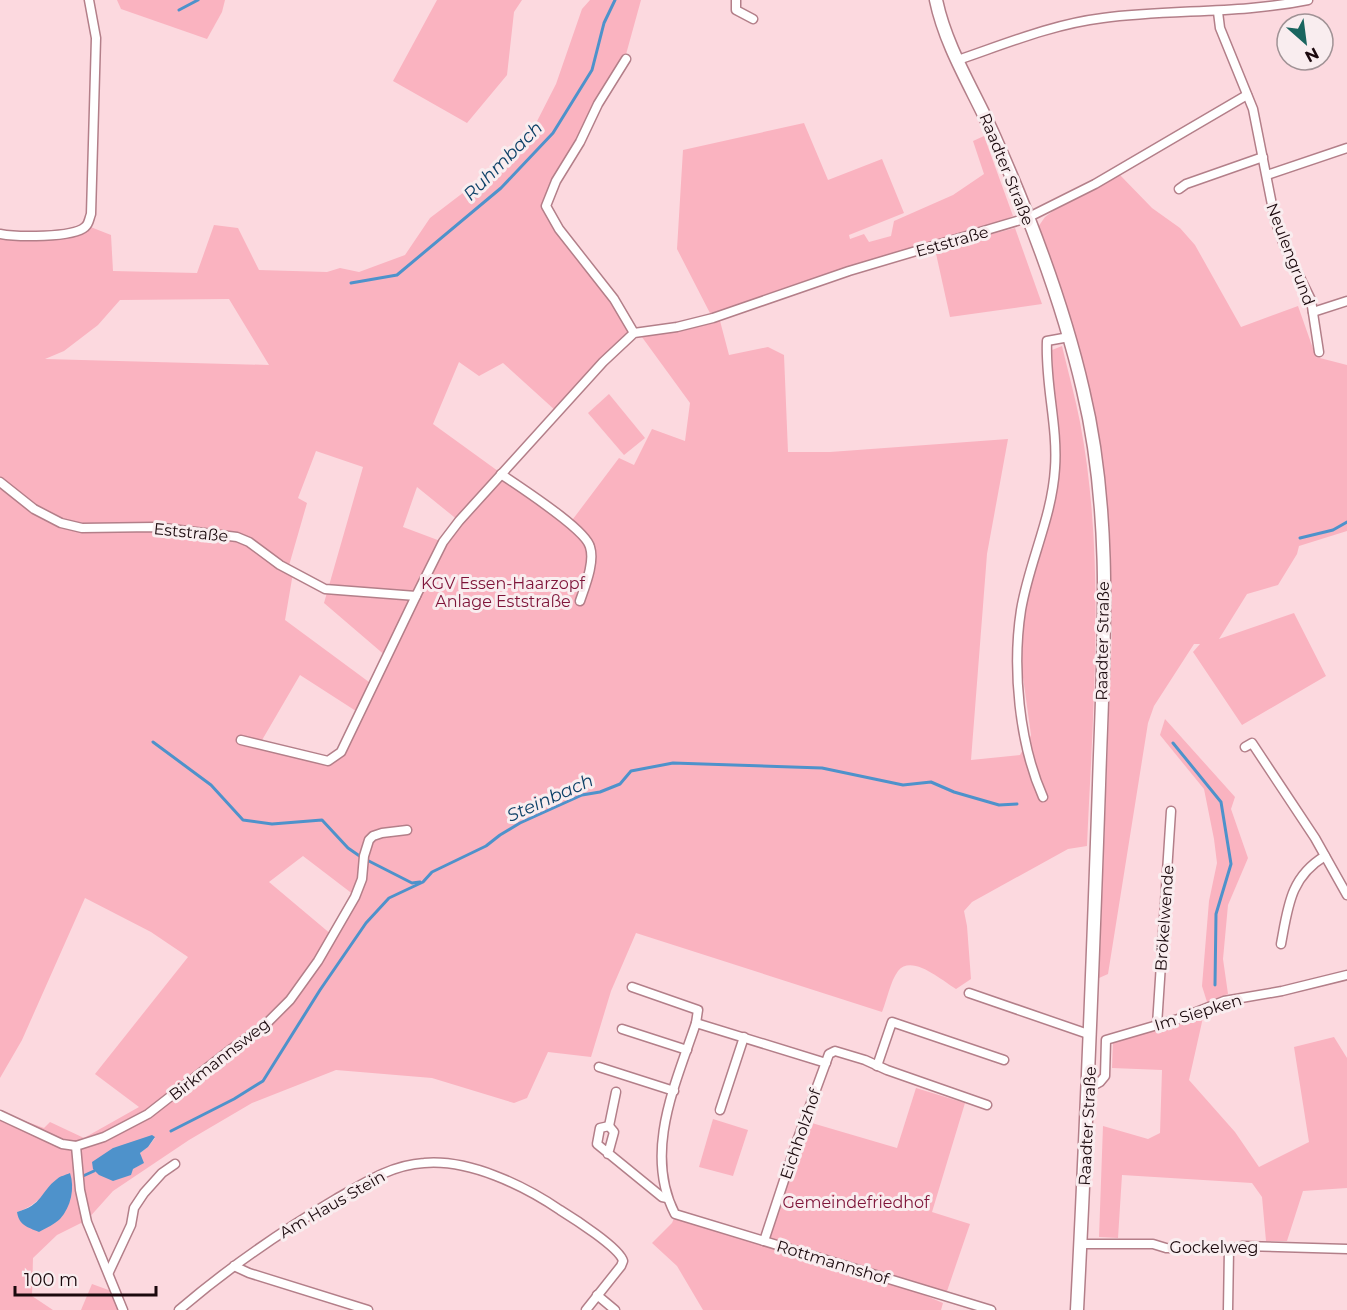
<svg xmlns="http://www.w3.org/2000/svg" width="1347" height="1310" font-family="Montserrat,sans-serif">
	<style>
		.green { fill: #fab3c0; fill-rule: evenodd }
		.water { fill: #4e92cb }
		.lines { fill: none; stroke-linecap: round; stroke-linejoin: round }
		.stream { stroke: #4e92cb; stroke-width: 3 }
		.minor-casing { stroke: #b37f89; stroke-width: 11 }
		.secondary-casing { stroke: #b37f89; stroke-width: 15 }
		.minor { stroke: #fff; stroke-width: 8 }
		.secondary { stroke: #fff; stroke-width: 12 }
		.labels { text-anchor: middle; stroke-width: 6; stroke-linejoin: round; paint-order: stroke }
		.street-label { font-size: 16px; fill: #1b090d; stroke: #f9edef }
		.park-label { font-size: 16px; fill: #7e1439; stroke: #f9edef }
		.water-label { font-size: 18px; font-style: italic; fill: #0e4168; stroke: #f9edef }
	</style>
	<rect width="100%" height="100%" fill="#fcd9df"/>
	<g class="green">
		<polygon points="117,0 225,0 222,12 207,39 121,9"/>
		<polygon points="437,0 522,0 514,12 507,75 467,123 393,81"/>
		<path d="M590,0H641L625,58L545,206L613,299L632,332L556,411L503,363L479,376L459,362L433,424L570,523L619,458L634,465L652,429L685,441L690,403L639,333L719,317L729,355L768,347L784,355L788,452H830L1008,439L987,554L971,760L1020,755L1031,735L1022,670L1024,609L1053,501L1055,435L1052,350L1062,346C1068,371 1075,397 1080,422C1106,558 1093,708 1087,846L1068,849L972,902L964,911L967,926L971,979L956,989C941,980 912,954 898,971C890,982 887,1000 882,1012L636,933L611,991L591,1057L548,1052L527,1098L514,1103L432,1078L336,1070L252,1103L189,1140L113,1191L87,1220L57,1235L33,1258L32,1296L53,1310H0V1112L44,1128L50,1122L84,1138L139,1107L95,1074L188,957L151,932L85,898L22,1040L0,1078V482L33,509L82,527L34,508L0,481V234L35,237L88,226L111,235L113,271L197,273L214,225L238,228L259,270L327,272L340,268L359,272L405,255L430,218L468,189L531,133L556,84L582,9ZM229,299L269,365L45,359L64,351L98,325L120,300ZM316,451L363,467L324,603L387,657L373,685L285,620L293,573L237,537L288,569L307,503L298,498ZM417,487L459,521L443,542L403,527ZM300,675L359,713L336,758L258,747ZM375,829L355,896L332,935L269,882L303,856L354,895ZM155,1138L148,1147L140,1153L143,1163L133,1169L113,1148ZM58,1178L39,1232L17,1212C36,1206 46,1193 58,1178Z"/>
		<polygon points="804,123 828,180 882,159 904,213 849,235 850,239 864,234 869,242 891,236 894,221 953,195 984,174 973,141 984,136 1013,216 990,226 712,317 677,249 683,150"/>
		<polygon points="1119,174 1152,208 1180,228 1195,245 1241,327 1298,306 1316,357 1347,365 1347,531 1299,546 1297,554 1278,585 1247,594 1219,639 1294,613 1326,676 1242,725 1193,652 1200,644 1194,644 1154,706 1148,723 1108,974 1099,978 1112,633 1106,538 1072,337 1038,227 1045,217 1053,211"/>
		<polygon points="1015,228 1042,304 950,317 935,249"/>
		<polygon points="609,394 645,438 624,455 588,413"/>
		<polygon points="1165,719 1235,797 1231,809 1248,858 1228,905 1223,959 1228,994 1207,1002 1202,986 1209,901 1217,863 1214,839 1204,789 1160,735"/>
		<polygon points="1204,1013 1189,1080 1235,1132 1259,1167 1309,1142 1294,1047 1334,1037 1347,1058 1347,1188 1303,1191 1287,1241 1266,1241 1262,1197 1252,1183 1122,1175 1118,1238 1099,1237 1103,1126 1148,1139 1160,1133 1162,1070 1112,1068 1113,1042 1177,1025"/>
		<polygon points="916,1088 965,1103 932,1212 970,1224 945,1297 764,1240 805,1121 897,1148"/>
		<polygon points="713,1119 748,1130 733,1176 699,1167"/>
		<polygon points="675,1216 898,1284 943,1303 941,1310 703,1310 677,1266 652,1243 672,1223"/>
		<polygon points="92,1284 114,1292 123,1310 81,1310"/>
	</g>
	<g class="water">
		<polygon points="152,1135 155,1137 148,1147 140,1153 144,1163 133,1169 131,1175 113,1181 99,1175 93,1169 92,1162 113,1148"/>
		<path d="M70,1173C75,1188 71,1207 60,1219C55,1224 46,1228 39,1232C27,1227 19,1225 17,1212C43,1205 40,1192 57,1179C60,1176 66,1175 70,1173Z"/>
	</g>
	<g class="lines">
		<g class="stream">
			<polyline points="179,10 198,0"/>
			<polyline points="351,283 397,275 501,188 553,133 592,70 604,23 615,0"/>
			<polyline points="1300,538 1333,530 1347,522"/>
			<polyline points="153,742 211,785 243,820 272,824 322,820 348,848 361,857 412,883 420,882"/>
			<polyline points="1173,743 1221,802 1231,864 1216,914 1215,985"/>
			<polyline points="171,1131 234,1099 263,1081 320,990 366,923 389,898 423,882 432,872 486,846 500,835 520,823 582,795 600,792 620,784 631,771 673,763 822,768 903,785 931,782 954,792 999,805 1017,804"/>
			<polyline points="83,1176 94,1171"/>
		</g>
		<g class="minor-casing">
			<g id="minor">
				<polyline points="736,0 736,10 753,19"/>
				<polyline points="1218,12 1220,28 1253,109 1275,220 1284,245 1311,300 1319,352"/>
				<polyline points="626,59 598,104 580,142 556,181 546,206 559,229 614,299 634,333"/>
				<path d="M958,60C1005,44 1053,24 1103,18C1171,9 1240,14 1308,0"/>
				<polyline points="1267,175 1347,148"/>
				<polyline points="1179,189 1186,184 1263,157"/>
				<path d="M0,234C16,237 73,238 85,227C89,224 89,219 91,214L96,38L89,0"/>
				<polyline points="1313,312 1347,301"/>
				<path d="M501,474C518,486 586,529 590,547C595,562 585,586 580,601"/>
				<polyline points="0,482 34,509 61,523 82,528 155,527 237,537 249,542 280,565 325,589 416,596 443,542 459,521 603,362 634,333 677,327 713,318 849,271 1027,218 1095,184 1247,95"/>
				<polyline points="241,740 328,761 341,752 416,596"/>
				<polyline points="1245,747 1252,743 1315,838 1347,895"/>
				<path d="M1043,797C1019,743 1012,668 1021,610C1029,562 1052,518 1055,468C1058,426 1045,384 1047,341L1069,337"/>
				<path d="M1281,944C1288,907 1290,877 1325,856"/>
				<polyline points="632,987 698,1010 696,1023"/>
				<polyline points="969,993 1091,1035"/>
				<polyline points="1157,1025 1171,811"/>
				<polyline points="622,1029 687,1050"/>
				<path d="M826,1063L696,1023C676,1083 643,1152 675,1214L991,1310"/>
				<polyline points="877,1066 892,1022 1004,1060"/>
				<polyline points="599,1067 674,1091"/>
				<polyline points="1089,1088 1100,1082 1105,1076 1106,1040 1178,1019 1224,1001 1282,991 1347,975"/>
				<polyline points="720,1110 744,1037"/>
				<polyline points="0,1115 62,1144 76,1146"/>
				<polyline points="609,1126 616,1092"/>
				<polyline points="608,1154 614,1132 609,1126 600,1128 597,1144 662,1197 667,1198"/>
				<polyline points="764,1241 797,1141 829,1054 835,1051 865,1060 887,1070 987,1105"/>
				<polyline points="1081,1244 1153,1244 1166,1248 1229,1249 1242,1246 1347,1249"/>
				<polyline points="234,1266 249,1273 368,1310"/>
				<polyline points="109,1272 131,1225 134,1208 144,1193 162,1173 175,1164"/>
				<polyline points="597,1295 615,1310"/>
				<polyline points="123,1310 87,1222 80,1190 76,1146 104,1137 148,1114 230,1050 263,1027 290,1000 318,961 355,897 362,879 364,856 369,840 373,836 382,833 407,830"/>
				<path d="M179,1310C228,1268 280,1232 336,1199C364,1183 391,1165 424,1163C469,1159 523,1185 560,1210C573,1218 620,1248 623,1261L621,1266L586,1310"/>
				<polyline points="1228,1310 1229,1249"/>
			</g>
		</g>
		<g class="secondary-casing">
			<path id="secondary" d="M936,0C946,48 974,91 994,136C1030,217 1063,303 1083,390C1114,519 1103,654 1099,785C1093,960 1086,1135 1077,1310"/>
		</g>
		<use href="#minor" class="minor"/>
		<use href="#secondary" class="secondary"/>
	</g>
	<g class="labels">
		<g class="street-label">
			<text transform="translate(1007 169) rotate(68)" y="6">Raadter Straße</text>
			<text transform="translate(952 241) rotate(-16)" y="6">Eststraße</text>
			<text transform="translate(1291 254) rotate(69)" y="6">Neulengrund</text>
			<text transform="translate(191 532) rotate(6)" y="6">Eststraße</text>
			<text transform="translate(1102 641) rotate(-89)" y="6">Raadter Straße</text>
			<text transform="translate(1164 918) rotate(-86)" y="6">Brökelwende</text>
			<text transform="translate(1198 1012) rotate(-17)" y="6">Im Siepken</text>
			<text transform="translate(219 1059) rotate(-38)" y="6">Birkmannsweg</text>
			<text transform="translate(1087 1126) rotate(-87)" y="6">Raadter Straße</text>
			<text transform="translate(800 1134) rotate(-71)" y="6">Eichholzhof</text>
			<text transform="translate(332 1204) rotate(-30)" y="6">Am Haus Stein</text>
			<text x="1214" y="1253">Gockelweg</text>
			<text transform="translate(833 1262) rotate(17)" y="6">Rottmannshof</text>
		</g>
		<g class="park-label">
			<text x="503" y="589">KGV Essen-Haarzopf<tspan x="503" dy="18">Anlage Eststraße</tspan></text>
			<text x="856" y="1208">Gemeindefriedhof</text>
		</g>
		<g class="water-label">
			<text transform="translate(503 161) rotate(-45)" y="6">Ruhmbach</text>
			<text transform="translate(550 798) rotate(-24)" y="6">Steinbach</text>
		</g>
	</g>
	<g transform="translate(1305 42) rotate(152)"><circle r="28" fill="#f9edef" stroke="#a09295" stroke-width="1.5"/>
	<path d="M0-4.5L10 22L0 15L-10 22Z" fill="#1a655f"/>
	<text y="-9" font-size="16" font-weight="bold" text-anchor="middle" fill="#1b090d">N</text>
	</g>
	<path d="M15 1286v9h141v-9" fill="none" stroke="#1b090d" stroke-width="3"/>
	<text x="24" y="1286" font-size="18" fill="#1b090d" stroke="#f9edef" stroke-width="4.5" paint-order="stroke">100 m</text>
</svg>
